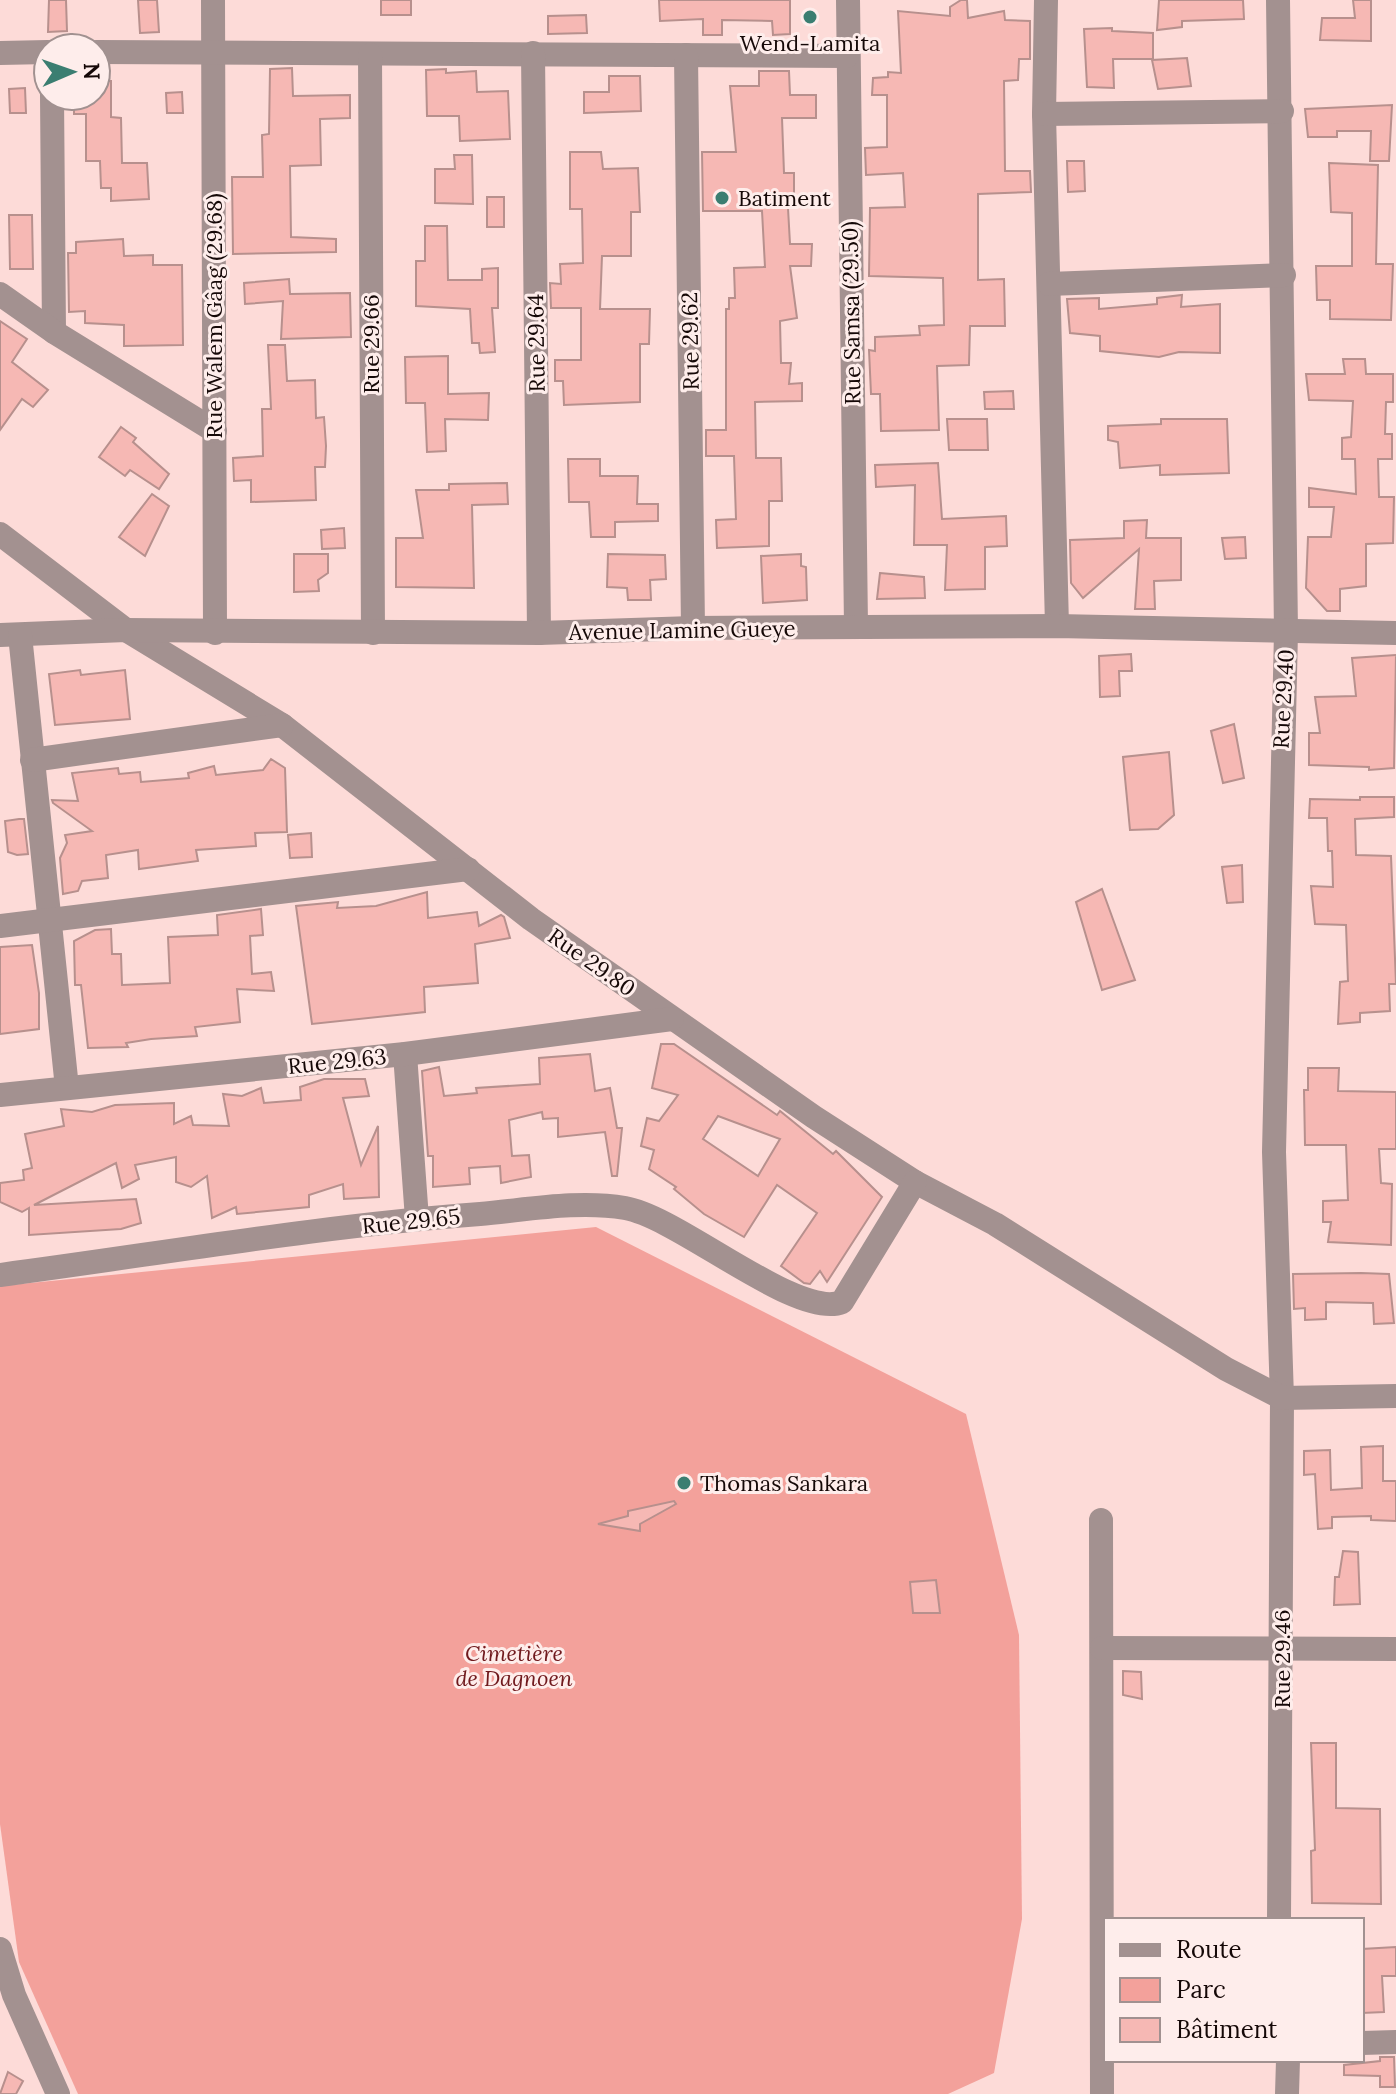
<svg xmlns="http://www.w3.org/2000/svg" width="1396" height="2094" font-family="Lora,serif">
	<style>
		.green { fill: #f3a19b }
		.building { fill: #f6b8b4; stroke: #b7908d; stroke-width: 2; fill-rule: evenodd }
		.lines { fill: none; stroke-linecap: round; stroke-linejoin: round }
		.minor { stroke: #a39190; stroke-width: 24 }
		.poi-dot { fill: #3b7e71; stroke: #feedeb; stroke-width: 3 }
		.labels { text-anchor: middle; stroke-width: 6; stroke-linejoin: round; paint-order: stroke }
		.poi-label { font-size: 22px; fill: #150807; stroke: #feedeb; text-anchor: start }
		.street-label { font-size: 22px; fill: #150807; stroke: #feedeb }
		.park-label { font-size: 22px; font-style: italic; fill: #70191d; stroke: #feedeb }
	</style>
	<rect width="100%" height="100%" fill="#fddbd8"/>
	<polygon class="green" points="596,1227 966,1414 1019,1635 1022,1919 994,2073 948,2094 78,2094 19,1962 0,1824 0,1286"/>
	<g class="building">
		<polygon points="49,0 66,0 67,31 48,32"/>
		<polygon points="138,0 157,0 159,32 140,33"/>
		<rect x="381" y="0" width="30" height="15"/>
		<polygon points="659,0 790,0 790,34 773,35 772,21 722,20 722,35 703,35 703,19 660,21"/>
		<polygon points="961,0 967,0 968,18 1004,11 1005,20 1030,21 1030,59 1019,59 1018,80 1004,81 1005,171 1030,171 1031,192 978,194 978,280 1004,279 1005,326 970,326 969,365 937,366 939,430 881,431 880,394 871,394 869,350 875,351 875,337 920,335 919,326 944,325 943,278 869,276 870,208 905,207 903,173 866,175 865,148 887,147 887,95 872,95 873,78 888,77 888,72 901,73 898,11 950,16 950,7"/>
		<polygon points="1159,0 1243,0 1244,19 1182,21 1182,27 1157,30"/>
		<polygon points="1353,0 1371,0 1371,41 1320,40 1322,18 1355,18"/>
		<polygon points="586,15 587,33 548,34 548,16"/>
		<polygon points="1112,28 1112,31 1153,33 1153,59 1113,59 1114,88 1087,87 1084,29"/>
		<polygon points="1187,58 1191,86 1158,89 1152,60"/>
		<polygon points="292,68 293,96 350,95 350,118 320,119 321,165 290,166 291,237 336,239 336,252 233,254 232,177 263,177 262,135 269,134 270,69"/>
		<polygon points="446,69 446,73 476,71 477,92 508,91 510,139 460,141 459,116 427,116 426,70"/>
		<polygon points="759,71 789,71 790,95 816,95 816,118 782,118 784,173 794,173 794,208 788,208 790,244 812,244 811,266 790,266 797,318 780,321 781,363 791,363 789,384 802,383 802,401 755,402 756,458 781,458 782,501 769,501 769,546 717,548 716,520 736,519 734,456 706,456 706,430 726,430 726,309 729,309 729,298 735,298 734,268 765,267 762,211 703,211 702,152 736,152 730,86 759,86"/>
		<polygon points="609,76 640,76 641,111 584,113 584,92 609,92"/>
		<polygon points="96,81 111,81 111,117 121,118 122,163 147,163 149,199 111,201 111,188 101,188 100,161 86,161 86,114 74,114 74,96 96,96"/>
		<polygon points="25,88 26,113 10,113 9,89"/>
		<polygon points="182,92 183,113 167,113 166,93"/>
		<polygon points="1392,105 1389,161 1370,161 1371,131 1337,131 1337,137 1308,137 1305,109"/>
		<polygon points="570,152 601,152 603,169 638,168 640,212 631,212 631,256 602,256 600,309 650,309 649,344 640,344 640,402 564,405 563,381 555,381 555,360 581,360 581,308 551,308 550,283 561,284 560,264 583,263 582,209 570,209"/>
		<polygon points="454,155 472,155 473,204 435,203 435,169 455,169"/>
		<polygon points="1067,161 1084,161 1085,191 1068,192"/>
		<polygon points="1329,163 1378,165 1376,264 1393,264 1391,320 1330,319 1330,300 1317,300 1316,266 1352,266 1352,213 1331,212"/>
		<rect x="487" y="197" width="17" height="30"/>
		<polygon points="9,215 32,215 33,269 10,269"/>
		<polygon points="425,226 447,226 448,280 482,280 482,269 498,268 498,308 492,308 495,352 480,353 479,343 472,343 470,309 416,306 416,261 425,261"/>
		<polygon points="123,239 124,256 153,255 153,265 182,265 183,345 124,346 124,325 85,323 85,311 69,312 68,253 76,253 76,242"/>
		<polygon points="289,279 290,294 350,293 351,337 281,339 283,301 245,304 244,283"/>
		<polygon points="1182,295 1181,307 1220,304 1220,353 1179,352 1159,357 1100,351 1100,336 1070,333 1067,299 1099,298 1099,309 1157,304 1157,298"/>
		<polygon points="0,321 27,339 12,362 48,390 33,407 22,399 0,430"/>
		<polygon points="268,345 285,345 287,381 315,380 316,418 324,417 326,446 325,467 315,467 316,500 251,502 251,480 234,481 233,458 263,456 262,409 271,409"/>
		<polygon points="448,356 448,394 489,393 488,420 445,419 446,451 427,452 425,403 406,403 405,357"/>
		<polygon points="1343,359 1365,359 1366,374 1393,374 1393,402 1386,402 1385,434 1392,434 1392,459 1378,459 1379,497 1394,497 1393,543 1366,544 1366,586 1340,589 1340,611 1327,611 1306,588 1308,537 1331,537 1334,507 1309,507 1309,488 1356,494 1355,459 1342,459 1342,438 1351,437 1353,401 1309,400 1306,374 1345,374"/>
		<polygon points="1013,391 1014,409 985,409 984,392"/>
		<polygon points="947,419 987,419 988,450 949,450"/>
		<polygon points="1161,419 1227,419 1229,473 1160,475 1160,465 1120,468 1118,442 1108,440 1108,426 1161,424"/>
		<polygon points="121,427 136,438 133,442 169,474 159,489 130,470 125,476 99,457"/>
		<polygon points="568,459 600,459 600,476 638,476 637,504 658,504 658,521 615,522 615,537 591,537 589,502 569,502"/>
		<polygon points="938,463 942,519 1006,516 1007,546 985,547 985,589 945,590 947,545 914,545 915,485 876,487 875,465"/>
		<polygon points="507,483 508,504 472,505 474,588 396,587 396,538 423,538 416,490 449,490 449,484"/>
		<polygon points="152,494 169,506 145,556 119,537"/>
		<polygon points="1147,520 1146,538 1181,538 1181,580 1154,581 1155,609 1135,609 1139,549 1083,598 1071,583 1070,540 1124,538 1124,521"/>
		<polygon points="344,528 345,548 322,549 321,530"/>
		<polygon points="1245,537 1246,558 1225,559 1222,538"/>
		<polygon points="294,554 328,554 328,573 318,580 319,591 294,592"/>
		<polygon points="608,554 665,555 666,579 650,580 651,600 628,600 627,588 607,587"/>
		<polygon points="801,554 801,566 806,567 807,600 763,603 761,556"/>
		<polygon points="880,573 924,577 925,598 877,599"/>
		<polygon points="1131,654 1132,671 1119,671 1120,696 1100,697 1099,656"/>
		<polygon points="1396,655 1394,768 1369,770 1369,767 1309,765 1309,733 1320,733 1315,697 1356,696 1352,658"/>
		<polygon points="80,670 81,675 125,670 130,719 55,725 49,674"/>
		<polygon points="1234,724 1244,778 1223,783 1211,731"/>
		<polygon points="1169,752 1174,815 1158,829 1130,830 1123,757"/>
		<polygon points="271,759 285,768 287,832 255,833 256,846 196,850 198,861 139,869 138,850 106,855 108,878 82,881 78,891 63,894 60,858 67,843 65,835 92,831 53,803 52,800 78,801 72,773 118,768 119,774 140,772 141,782 189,778 188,773 214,766 216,775 263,770"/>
		<polygon points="1360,797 1394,797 1394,817 1355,819 1356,855 1391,856 1396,984 1389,984 1390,1011 1360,1013 1360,1022 1338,1024 1340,982 1348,981 1346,925 1315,924 1311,886 1333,887 1332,851 1328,851 1327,818 1309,818 1310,799 1360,800"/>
		<polygon points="19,819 24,819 28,854 17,855 8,852 5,821"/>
		<polygon points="311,833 312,857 290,858 288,835"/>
		<polygon points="1242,865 1243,902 1227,903 1222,867"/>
		<polygon points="1102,889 1135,980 1102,990 1076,902"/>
		<polygon points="427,892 428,918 477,912 479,926 501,915 504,917 510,938 475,944 478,983 424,987 425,1012 312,1024 296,906 338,902 337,908 376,906"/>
		<polygon points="261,909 263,935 250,936 252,974 271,972 274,991 237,989 240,1022 195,1027 197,1036 151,1039 126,1043 128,1047 88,1048 81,985 75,985 74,941 95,930 111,929 112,954 121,954 122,985 170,983 168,937 218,935 217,915"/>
		<polygon points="32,945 39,993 39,1029 0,1034 0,947"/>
		<path d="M661,1044H674L777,1115L780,1111L833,1154L836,1151L882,1197L827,1282L820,1271L810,1284L804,1283L781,1266L817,1213L777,1185L744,1237L704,1214L674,1189L676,1187L649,1169L654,1150L641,1146L647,1118L659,1121L678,1095L652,1088ZM718,1116L780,1139L758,1176L703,1139Z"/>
		<polygon points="590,1054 595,1091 610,1088 617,1128 622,1128 617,1176 612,1176 605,1132 558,1137 558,1118 543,1119 542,1112 509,1120 512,1156 529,1155 531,1177 501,1183 500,1166 469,1168 470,1184 433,1187 433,1156 428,1156 422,1071 439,1067 444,1096 477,1093 476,1088 540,1084 539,1058"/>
		<polygon points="1308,1068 1339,1068 1338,1091 1396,1092 1396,1149 1379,1149 1381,1183 1392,1184 1391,1245 1328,1242 1331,1222 1323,1222 1323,1201 1348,1200 1346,1145 1305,1145 1304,1090 1308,1090"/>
		<polygon points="324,1079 365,1079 369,1096 343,1098 361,1165 378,1126 379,1197 344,1199 343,1184 309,1195 309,1207 237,1214 236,1207 212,1218 207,1176 191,1187 176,1182 176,1157 135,1165 139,1179 122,1188 116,1163 34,1205 136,1199 141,1223 121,1229 29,1235 29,1208 22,1212 0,1202 0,1183 24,1180 23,1170 32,1168 25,1134 64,1126 61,1109 92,1112 115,1105 174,1103 174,1124 191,1116 193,1125 229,1126 223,1094 242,1096 261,1088 264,1103 301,1100 300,1087"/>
		<polygon points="1361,1273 1389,1274 1394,1323 1374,1324 1373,1303 1326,1302 1326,1319 1305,1320 1305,1308 1294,1309 1293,1274"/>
		<polygon points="1383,1446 1383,1481 1396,1481 1396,1521 1371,1520 1371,1516 1332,1517 1332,1528 1318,1529 1315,1474 1304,1475 1304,1451 1330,1450 1331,1490 1362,1488 1361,1447"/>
		<polygon points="674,1501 676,1504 640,1524 640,1531 598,1524 628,1516 628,1511"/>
		<polygon points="1343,1551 1358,1552 1360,1604 1334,1605 1335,1577 1339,1577"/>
		<polygon points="936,1580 940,1613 913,1613 910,1582"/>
		<polygon points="1123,1671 1141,1672 1142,1699 1123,1695"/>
		<polygon points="1311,1743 1336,1743 1336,1808 1380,1809 1381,1904 1312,1903 1311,1851 1315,1850"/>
		<polygon points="1396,1947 1396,1976 1382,1976 1384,2012 1362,2013 1362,1949"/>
		<polygon points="1380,2057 1394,2057 1395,2087 1380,2087 1380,2076 1344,2075 1344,2065 1380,2061"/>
		<polygon points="8,2072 23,2081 16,2094 0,2094"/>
	</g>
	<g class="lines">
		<g class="minor">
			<polyline points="213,0 215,633"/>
			<polyline points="848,0 856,626"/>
			<polyline points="1046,0 1044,114 1057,626"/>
			<polyline points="1278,0 1286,632 1274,1152 1282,1398 1279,1920"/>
			<polyline points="96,52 847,56"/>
			<polyline points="0,53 48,52"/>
			<polyline points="533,53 539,633"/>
			<polyline points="370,55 373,633"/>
			<polyline points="686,55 693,628"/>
			<polyline points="52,96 54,332"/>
			<polyline points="1044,114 1282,111"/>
			<polyline points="1049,284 1284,275"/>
			<polyline points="0,294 54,332 215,431"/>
			<polyline points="0,534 126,630 282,725 531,919 814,1117 915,1182 995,1224 1226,1369 1282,1398 1396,1396"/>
			<polyline points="0,635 126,630 539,633 693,628 1057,626 1396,633"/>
			<polyline points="20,635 67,1088"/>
			<polyline points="32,760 282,725"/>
			<polyline points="0,926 468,869"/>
			<polyline points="405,1054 417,1219"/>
			<polyline points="0,1095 405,1054 672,1019"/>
			<path d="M0,1275C159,1254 319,1226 480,1214C527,1210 578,1200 625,1208C679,1217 797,1320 842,1302L915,1182"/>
			<polyline points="1101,1520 1102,2094"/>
			<polyline points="1102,1648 1396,1649"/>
			<polyline points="0,1949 14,1995 58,2094"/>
			<polyline points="1362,2043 1396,2042"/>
			<polyline points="1287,2094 1288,2060"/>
		</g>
	</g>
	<g class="poi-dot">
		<circle cx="810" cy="17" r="8"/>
		<circle cx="722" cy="198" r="8"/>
		<circle cx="684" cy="1483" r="8"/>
	</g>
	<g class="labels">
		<g class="poi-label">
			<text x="810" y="51" text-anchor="middle">Wend-Lamita</text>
			<text x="738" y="206">Batiment</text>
			<text x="700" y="1491">Thomas Sankara</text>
		</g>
		<g class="street-label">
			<text transform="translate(851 313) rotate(-91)" y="8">Rue Samsa (29.50)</text>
			<text transform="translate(214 316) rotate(-90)" y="8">Rue Walem Gâag (29.68)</text>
			<text transform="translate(690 341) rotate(-91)" y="8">Rue 29.62</text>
			<text transform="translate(536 343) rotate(-91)" y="8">Rue 29.64</text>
			<text transform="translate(371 344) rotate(-90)" y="8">Rue 29.66</text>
			<text transform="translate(682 630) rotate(-1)" y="8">Avenue Lamine Gueye</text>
			<text transform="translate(1283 699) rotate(-87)" y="8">Rue 29.40</text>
			<text transform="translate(592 962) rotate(35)" y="8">Rue 29.80</text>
			<text transform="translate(337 1061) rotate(-6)" y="8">Rue 29.63</text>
			<text transform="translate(411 1221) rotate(-6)" y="8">Rue 29.65</text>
			<text transform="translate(1282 1659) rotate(-90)" y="8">Rue 29.46</text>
		</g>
		<g class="park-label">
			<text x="514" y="1661">Cimetière<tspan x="514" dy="25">de Dagnoen</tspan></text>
		</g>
	</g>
	<rect x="1104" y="1918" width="260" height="144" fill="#feedeb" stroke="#a19190" stroke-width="2"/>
	<rect x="1120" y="1944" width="40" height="12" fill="#a39190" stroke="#a19190" stroke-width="2"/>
	<text x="1176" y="1958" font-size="24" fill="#150807">Route</text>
	<rect x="1120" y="1978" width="40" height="24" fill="#f3a19b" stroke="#a19190" stroke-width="2"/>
	<text x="1176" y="1998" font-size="24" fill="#150807">Parc</text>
	<rect x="1120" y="2018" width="40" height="24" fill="#f6b8b4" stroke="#a19190" stroke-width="2"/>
	<text x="1176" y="2038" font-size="24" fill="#150807">Bâtiment</text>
	<g transform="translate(72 72) rotate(88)"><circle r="38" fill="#feedeb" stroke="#a19190" stroke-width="2"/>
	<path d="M0-6L14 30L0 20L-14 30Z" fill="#3b7e71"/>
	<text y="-12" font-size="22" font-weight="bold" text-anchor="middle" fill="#150807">N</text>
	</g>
</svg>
